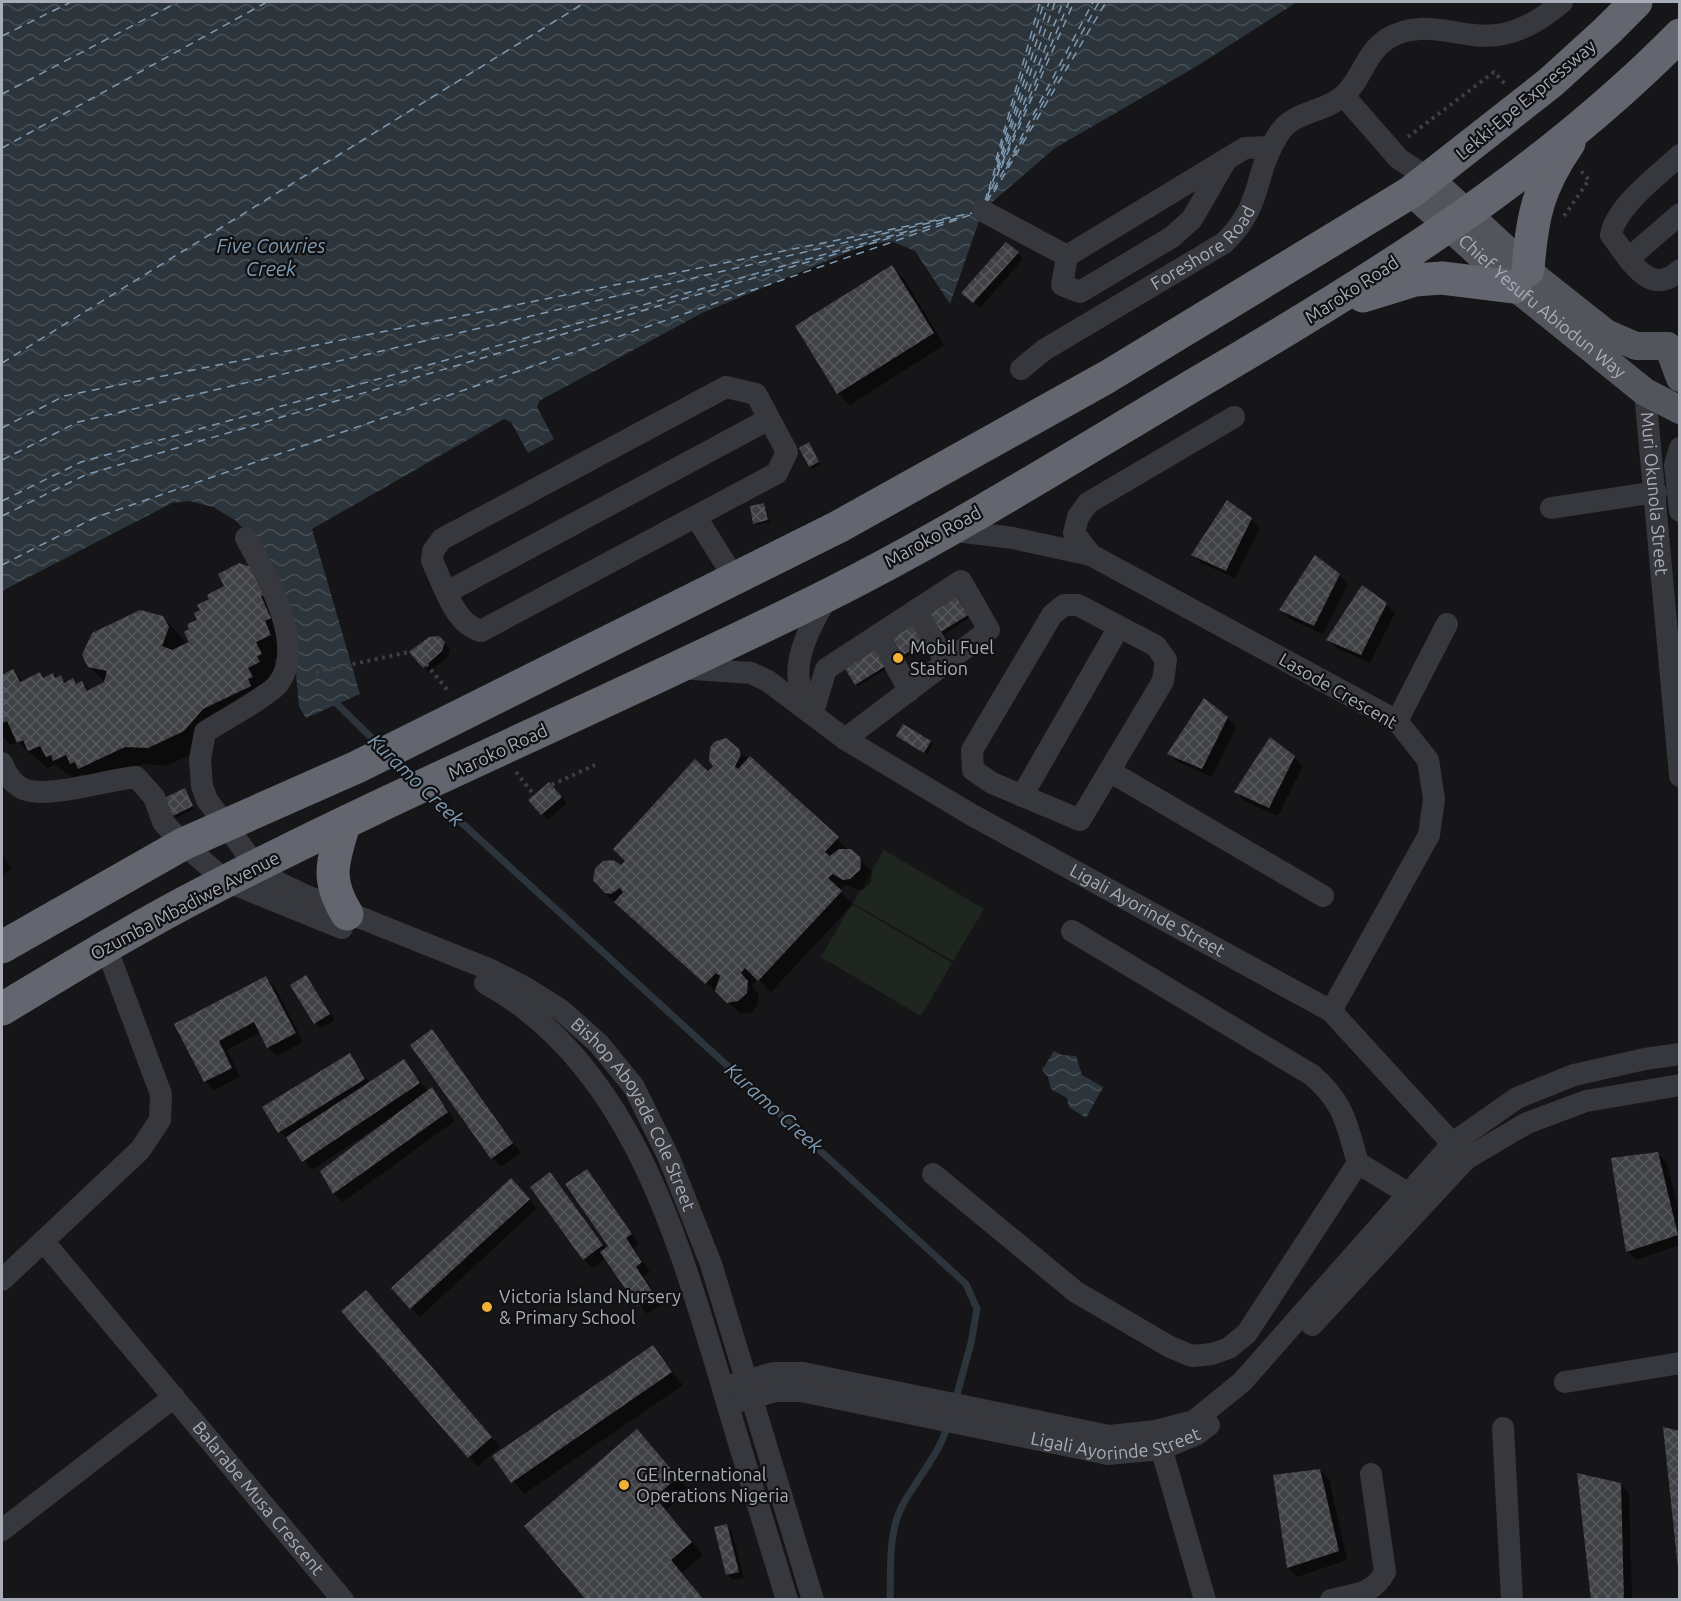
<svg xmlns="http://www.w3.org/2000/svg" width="1681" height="1601" font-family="Ubuntu,sans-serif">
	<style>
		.garden { fill: #1e261f }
		.water { fill: url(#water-waves) }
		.shadow { fill: #0007 }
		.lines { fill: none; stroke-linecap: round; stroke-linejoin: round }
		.stream { stroke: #2c353c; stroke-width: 7 }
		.ferry { stroke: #7f9bb3; stroke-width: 1.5; stroke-dasharray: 8 6; stroke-linecap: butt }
		.building { fill: url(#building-cross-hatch) }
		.path { stroke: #3d3f44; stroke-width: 4; stroke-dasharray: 3 4.5; stroke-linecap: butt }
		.minor { stroke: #37383d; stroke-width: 22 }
		.major { stroke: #53555c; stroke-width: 28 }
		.highway { stroke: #63666e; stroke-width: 33 }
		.poi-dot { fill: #f2b134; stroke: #111113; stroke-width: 2 }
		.labels { text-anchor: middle; stroke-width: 4.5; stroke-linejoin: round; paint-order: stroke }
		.street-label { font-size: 18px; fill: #a8adb8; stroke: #111113 }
		.poi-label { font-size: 18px; fill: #a8adb8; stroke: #111113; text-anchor: start }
		.water-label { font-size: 20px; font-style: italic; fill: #7f9bb3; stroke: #111113 }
	</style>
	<defs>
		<pattern id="water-waves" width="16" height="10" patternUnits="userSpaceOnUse" patternTransform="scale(1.5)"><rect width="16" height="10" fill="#2c353c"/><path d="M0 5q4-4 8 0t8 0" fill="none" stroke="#485056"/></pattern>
		<pattern id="building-cross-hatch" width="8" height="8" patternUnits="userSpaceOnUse" patternTransform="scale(1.5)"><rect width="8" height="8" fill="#404145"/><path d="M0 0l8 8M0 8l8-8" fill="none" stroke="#595a5e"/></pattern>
	</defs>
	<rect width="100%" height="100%" fill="#161618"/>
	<g class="garden">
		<polygon points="884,850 984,909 953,961 853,903"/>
		<polygon points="852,904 952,963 921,1016 821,957"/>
	</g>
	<g class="water">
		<polygon points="2,2 1297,2 1197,66 1055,148 983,210 950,304 915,251 891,241 863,246 702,313 539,401 537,407 554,439 528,453 511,422 504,419 312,529 360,694 306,718 299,707 294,650 259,544 235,520 213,507 189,501 172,503 2,591"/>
		<polygon points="1054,1051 1062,1055 1076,1056 1082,1075 1103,1087 1086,1118 1069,1107 1067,1098 1051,1089 1048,1077 1042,1070"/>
	</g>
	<g class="shadow">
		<polygon points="1018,254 1023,259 980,308 969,298"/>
		<polygon points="892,267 904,279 944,345 850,405 838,393"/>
		<polygon points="811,446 820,465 812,469 810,466"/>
		<polygon points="764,504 770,522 757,525 755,523"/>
		<polygon points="1251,519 1260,528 1235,578 1201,563 1193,555"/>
		<polygon points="262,572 288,653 273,660 279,672 202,749 166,766 143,764 97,786 82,774 73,778 55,765 47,768 18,742 11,745 2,736 2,677 13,671 24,682 39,674 44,679 53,674 67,683 73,680 78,685 82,683 90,691 106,683 89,666 163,617 181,636 186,645 191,642 199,620"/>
		<polygon points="1339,575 1348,584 1323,634 1289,619 1281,610"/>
		<polygon points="950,587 969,618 918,652 910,645 914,652 858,686 856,684"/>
		<polygon points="1386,604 1395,613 1370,663 1337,648 1328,639"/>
		<polygon points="438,637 450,649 448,657 429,672 424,667"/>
		<polygon points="1227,718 1236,727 1212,777 1178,762 1169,753"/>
		<polygon points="900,738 930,742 933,744 927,754"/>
		<polygon points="738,750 872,871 871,882 862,891 845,885 840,891 853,904 771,992 758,979 752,986 759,995 758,1005 751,1013 741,1014 609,897 597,884 595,876 622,867 708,773"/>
		<polygon points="1294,757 1303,766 1278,816 1244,801 1236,792"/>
		<polygon points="555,790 567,803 548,820 542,814"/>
		<polygon points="187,793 194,809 176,818 174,815"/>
		<polygon points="2,854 11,869 2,875"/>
		<polygon points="306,977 335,1020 321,1028 315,1023"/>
		<polygon points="266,978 275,987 303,1042 277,1056 268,1047 261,1032 227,1050 240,1077 214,1090 205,1081 176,1025"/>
		<polygon points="432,1031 521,1153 501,1167 492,1158"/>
		<polygon points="349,1055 370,1083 404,1061 428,1092 432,1089 440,1098 455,1121 343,1202 334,1194 322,1171 382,1126 381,1124 312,1170 289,1139 279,1132"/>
		<polygon points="1658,1154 1667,1163 1680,1217 1680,1245 1636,1260 1627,1251"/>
		<polygon points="587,1171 639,1244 634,1248 650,1272 644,1276 662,1304 647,1314 606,1258 593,1268 584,1259 550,1174 607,1249 610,1247"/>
		<polygon points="520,1189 537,1208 420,1317 411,1308"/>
		<polygon points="374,1301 500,1447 478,1466 469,1457"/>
		<polygon points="653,1347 683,1385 524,1494 494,1456"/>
		<polygon points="649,1443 689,1490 666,1510 703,1555 682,1573 704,1600 588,1600"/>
		<polygon points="1320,1470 1329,1479 1347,1560 1297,1577 1289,1568 1274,1476"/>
		<polygon points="1620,1484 1629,1493 1632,1600 1592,1600"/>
		<polygon points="727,1526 732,1532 744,1578 733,1580 727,1575"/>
	</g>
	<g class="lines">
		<g class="stream">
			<polyline points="337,704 380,746"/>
			<polyline points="395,760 415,779"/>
			<polyline points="429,793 966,1284 977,1309 971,1343 955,1402"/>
			<path d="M890,1600C891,1571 888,1535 901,1508C916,1479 939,1456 948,1424"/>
		</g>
		<g class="ferry">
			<polyline points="2,36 71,2"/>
			<polyline points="2,94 178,2"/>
			<polyline points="2,148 267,2"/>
			<polyline points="996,160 1040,2"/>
			<polyline points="997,167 1049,2"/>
			<polyline points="1001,168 1074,2"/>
			<polyline points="1006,169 1099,2"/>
			<polyline points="998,170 1063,2"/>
			<polyline points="989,189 1044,2"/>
			<polyline points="994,192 1106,2"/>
			<polyline points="988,195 1055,2"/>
			<polyline points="985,201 988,191"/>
			<polyline points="986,202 1069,2"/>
			<polyline points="987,202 1093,2"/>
			<polyline points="2,363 586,2"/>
			<polyline points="2,428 64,396 972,213"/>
			<polyline points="2,460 78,422 950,218"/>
			<polyline points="2,501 81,462 912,230"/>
			<polyline points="2,516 85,475 961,217"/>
			<polyline points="2,565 94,518 973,214"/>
		</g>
	</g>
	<g class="building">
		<polygon points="1006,242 1019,252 973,303 961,293"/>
		<polygon points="892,265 934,333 837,394 795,326"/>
		<polygon points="809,442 819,462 809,467 799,448"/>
		<polygon points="1227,500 1252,518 1226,571 1191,555"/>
		<polygon points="764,503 768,520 753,524 750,506"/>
		<polygon points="1315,555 1340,574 1314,626 1279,610"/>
		<polygon points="239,563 263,571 272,591 261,596 271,618 265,621 271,635 256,642 262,654 257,656 260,662 248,668 253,677 248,679 251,686 203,709 184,731 148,748 125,747 78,769 75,762 70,764 66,755 53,761 51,755 46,757 40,746 28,751 23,740 17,743 7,721 2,723 2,675 13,669 20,682 40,672 43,678 53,673 55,678 61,675 64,683 73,678 76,684 82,681 87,691 104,682 107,671 88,667 82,655 92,633 140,610 163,616 169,627 162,646 172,650 189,642 184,632 189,629 187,624 197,620 194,613 200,610 197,605 209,599 207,595 224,586 218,574"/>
		<polygon points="948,583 968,615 855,685 835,652"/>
		<polygon points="1362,585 1387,603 1361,655 1326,640"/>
		<polygon points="439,636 445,642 442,651 423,668 409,652 429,637"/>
		<polygon points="1204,698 1228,717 1202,769 1167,754"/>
		<polygon points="903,724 931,741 924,753 896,736"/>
		<polygon points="1270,737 1295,756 1269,808 1234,792"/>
		<polygon points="726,738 739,749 741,755 735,766 738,769 750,756 839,837 825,852 830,856 839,849 851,849 860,857 861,864 860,870 850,879 843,880 833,874 828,878 842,891 758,981 745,968 741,973 748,981 747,993 738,1001 727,1003 715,991 720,976 716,973 705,984 614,902 623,892 620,888 611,894 605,893 593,880 595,869 603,861 613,860 621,865 625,861 613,849 695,759 708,771 713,766 709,761 710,748 714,742"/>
		<polygon points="549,782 562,797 541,815 528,800"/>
		<polygon points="185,788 193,806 173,816 164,798"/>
		<polygon points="306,975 330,1014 314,1024 290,985"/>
		<polygon points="266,976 296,1033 267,1048 254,1022 219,1041 232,1068 204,1082 174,1024"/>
		<polygon points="432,1029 513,1143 491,1159 410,1045"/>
		<polygon points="350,1053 365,1079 278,1133 262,1107"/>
		<polygon points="404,1059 420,1083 302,1162 286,1137"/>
		<polygon points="432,1087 448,1112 333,1194 320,1171"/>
		<polygon points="1658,1152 1678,1235 1626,1252 1611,1158"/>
		<polygon points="587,1169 632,1234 626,1238 642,1262 636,1267 654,1294 637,1306 600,1252 608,1246 565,1184"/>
		<polygon points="550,1172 603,1245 583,1260 530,1187"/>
		<polygon points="511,1178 530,1199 410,1309 391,1288"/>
		<polygon points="366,1290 492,1437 468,1458 341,1311"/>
		<polygon points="653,1345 672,1372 511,1483 492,1456"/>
		<polygon points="1663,1427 1680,1431 1680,1568 1678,1568"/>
		<polygon points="637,1429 678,1477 655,1497 692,1542 671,1560 704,1600 586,1600 524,1526"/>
		<polygon points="1320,1469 1339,1551 1287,1568 1273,1475"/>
		<polygon points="1577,1473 1621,1483 1624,1600 1591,1600"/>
		<polygon points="727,1524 739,1572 726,1575 714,1527"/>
	</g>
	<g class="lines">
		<g class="path">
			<polyline points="1408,137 1494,72 1505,84"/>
			<polyline points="1564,216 1589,180 1581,171"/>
			<polyline points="426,664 450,693"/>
			<polyline points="316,672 409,652"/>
			<polyline points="516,772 534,795"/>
			<polyline points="545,788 595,765"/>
		</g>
		<g class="minor">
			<polyline points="1344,96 1399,159 1430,179"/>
			<path d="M1680,155C1659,175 1615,207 1611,235C1629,258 1649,299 1680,270"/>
			<polyline points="983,211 1067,256 1245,148 1271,147"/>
			<polyline points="1067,256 1062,285 1080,292 1172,237 1192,219 1226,160"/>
			<polyline points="1629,258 1680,214"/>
			<path id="s1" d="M1021,369L1044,350L1224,243C1264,205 1253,174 1278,135C1293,110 1322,114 1343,96C1362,80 1365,53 1387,39C1423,16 1460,40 1498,35C1524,31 1543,18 1562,2"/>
			<path d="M726,387L756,394L787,452L777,473L481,631C454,624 444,585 432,561L433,551L442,539Z"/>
			<path id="s2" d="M1645,392L1680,776"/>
			<polyline points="1234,417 1088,503 1078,517 1074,533 1091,555 1397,721 1428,760 1434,799 1429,835 1331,1011"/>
			<polyline points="1680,448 1675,465 1680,511"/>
			<polyline points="1551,508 1656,492"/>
			<polyline points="696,517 735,579"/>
			<polyline points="948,530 1013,538 1091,555"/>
			<path id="s3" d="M246,538C265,573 308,645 278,684C271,694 219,723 205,732L200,760L202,786L207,800L256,866L277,882L304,895L491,970L526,988L561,1010L599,1044L634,1087L669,1158L711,1264L813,1600"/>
			<polyline points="447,592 769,419"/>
			<polygon points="1064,605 1078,605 1156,646 1166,660 1163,681 1080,820 992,783 973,770 972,750 1052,615"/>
			<polyline points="916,610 946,662"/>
			<polyline points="879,634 909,691"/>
			<path id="s4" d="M680,668L751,673L768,681L845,739L972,815L1331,1011L1461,1153"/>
			<path d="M812,711C808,703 803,694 800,685C792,656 815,619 828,595"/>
			<polyline points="813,712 826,669 961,581 989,630 845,739"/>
			<polyline points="1397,721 1447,624"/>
			<path d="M2,763C7,776 15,788 30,791C56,796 107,780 136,777L154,797L163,822L183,844L226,881L342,928"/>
			<polyline points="1109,771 1323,896"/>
			<polyline points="1022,796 1119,627"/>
			<path d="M1072,931L1312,1075C1345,1104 1346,1123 1358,1163L1407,1193"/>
			<path d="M485,983C629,1062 677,1236 721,1382C742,1455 765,1527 787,1600"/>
			<polyline points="933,1174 1076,1292 1170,1347 1192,1356 1212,1354 1229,1348 1247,1333 1358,1163"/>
			<path id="s5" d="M44,1242L343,1600"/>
			<polyline points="2,1280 140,1150 160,1120 161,1094 106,947"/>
			<polyline points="1312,1325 1466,1159 1527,1123 1586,1101 1680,1085"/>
			<polyline points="1565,1382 1680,1363"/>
			<polyline points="735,1384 773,1373 803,1373 1109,1436 1156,1431 1194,1421 1242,1382 1454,1142 1517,1098 1574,1075 1645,1059 1680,1054"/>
			<path id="s6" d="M740,1401L776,1391H801L1108,1454L1161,1449L1197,1434L1209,1425"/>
			<polyline points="1503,1428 1512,1600"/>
			<polyline points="1158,1437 1205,1600"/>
			<polyline points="2,1530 174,1397"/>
			<path d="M1331,1600C1354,1594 1373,1595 1385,1572L1371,1474"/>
		</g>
		<g class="major">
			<polyline points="1430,179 1539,280 1606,333 1636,346 1668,346 1680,378"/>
			<path id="s7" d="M1411,192L1515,287L1645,392L1680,410"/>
		</g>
		<g class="highway">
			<path d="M1528,270C1532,216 1538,188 1569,143"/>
			<polyline points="1363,296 1415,280 1442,278 1515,287"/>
			<path d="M344,824C333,862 325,878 347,914"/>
			<polyline points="2,947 183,844 357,767 838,527 1107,377 1411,192 1551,82 1607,31 1636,2"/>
			<path d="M2,1009C69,969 135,928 205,892C408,787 619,699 824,597C952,533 1074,456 1197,383C1368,283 1540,177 1680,35"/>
		</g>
	</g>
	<g class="poi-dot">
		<circle cx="898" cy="658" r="6"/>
		<circle cx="487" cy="1307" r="6"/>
		<circle cx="624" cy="1485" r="6"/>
	</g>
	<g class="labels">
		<g class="street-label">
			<text transform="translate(1526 100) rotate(-40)" y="6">Lekki-Epe Expressway</text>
			<text dy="6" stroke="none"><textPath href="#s1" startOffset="220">Foreshore Road</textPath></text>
			<text transform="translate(1352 290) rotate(-33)" y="6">Maroko Road</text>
			<text dy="6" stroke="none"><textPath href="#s7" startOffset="174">Chief Yesufu Abiodun Way</textPath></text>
			<text dy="6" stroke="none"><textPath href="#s2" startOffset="102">Muri Okunola Street</textPath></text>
			<text transform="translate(933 537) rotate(-29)" y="6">Maroko Road</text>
			<text transform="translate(1338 691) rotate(30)" y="6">Lasode Crescent</text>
			<text transform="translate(498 752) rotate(-25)" y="6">Maroko Road</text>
			<text transform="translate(185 906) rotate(-28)" y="6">Ozumba Mbadiwe Avenue</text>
			<text dy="6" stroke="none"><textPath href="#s4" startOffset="534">Ligali Ayorinde Street</textPath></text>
			<text dy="6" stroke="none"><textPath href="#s3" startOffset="864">Bishop Aboyade Cole Street</textPath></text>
			<text dy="6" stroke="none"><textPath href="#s6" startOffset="384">Ligali Ayorinde Street</textPath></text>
			<text dy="6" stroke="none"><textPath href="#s5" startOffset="334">Balarabe Musa Crescent</textPath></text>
		</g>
		<g class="poi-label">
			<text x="910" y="654">Mobil Fuel<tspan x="910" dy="21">Station</tspan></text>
			<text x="499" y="1303">Victoria Island Nursery<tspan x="499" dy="21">&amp; Primary School</tspan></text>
			<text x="636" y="1481">GE International<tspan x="636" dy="21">Operations Nigeria</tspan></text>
		</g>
		<g class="water-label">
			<text x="271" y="253">Five Cowries<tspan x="271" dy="23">Creek</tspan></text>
			<text transform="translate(416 780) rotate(44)" y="7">Kuramo Creek</text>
			<text transform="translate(774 1108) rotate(42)" y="7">Kuramo Creek</text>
		</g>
	</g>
	<rect width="1681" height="1601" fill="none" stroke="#a8adb8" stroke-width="6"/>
</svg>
